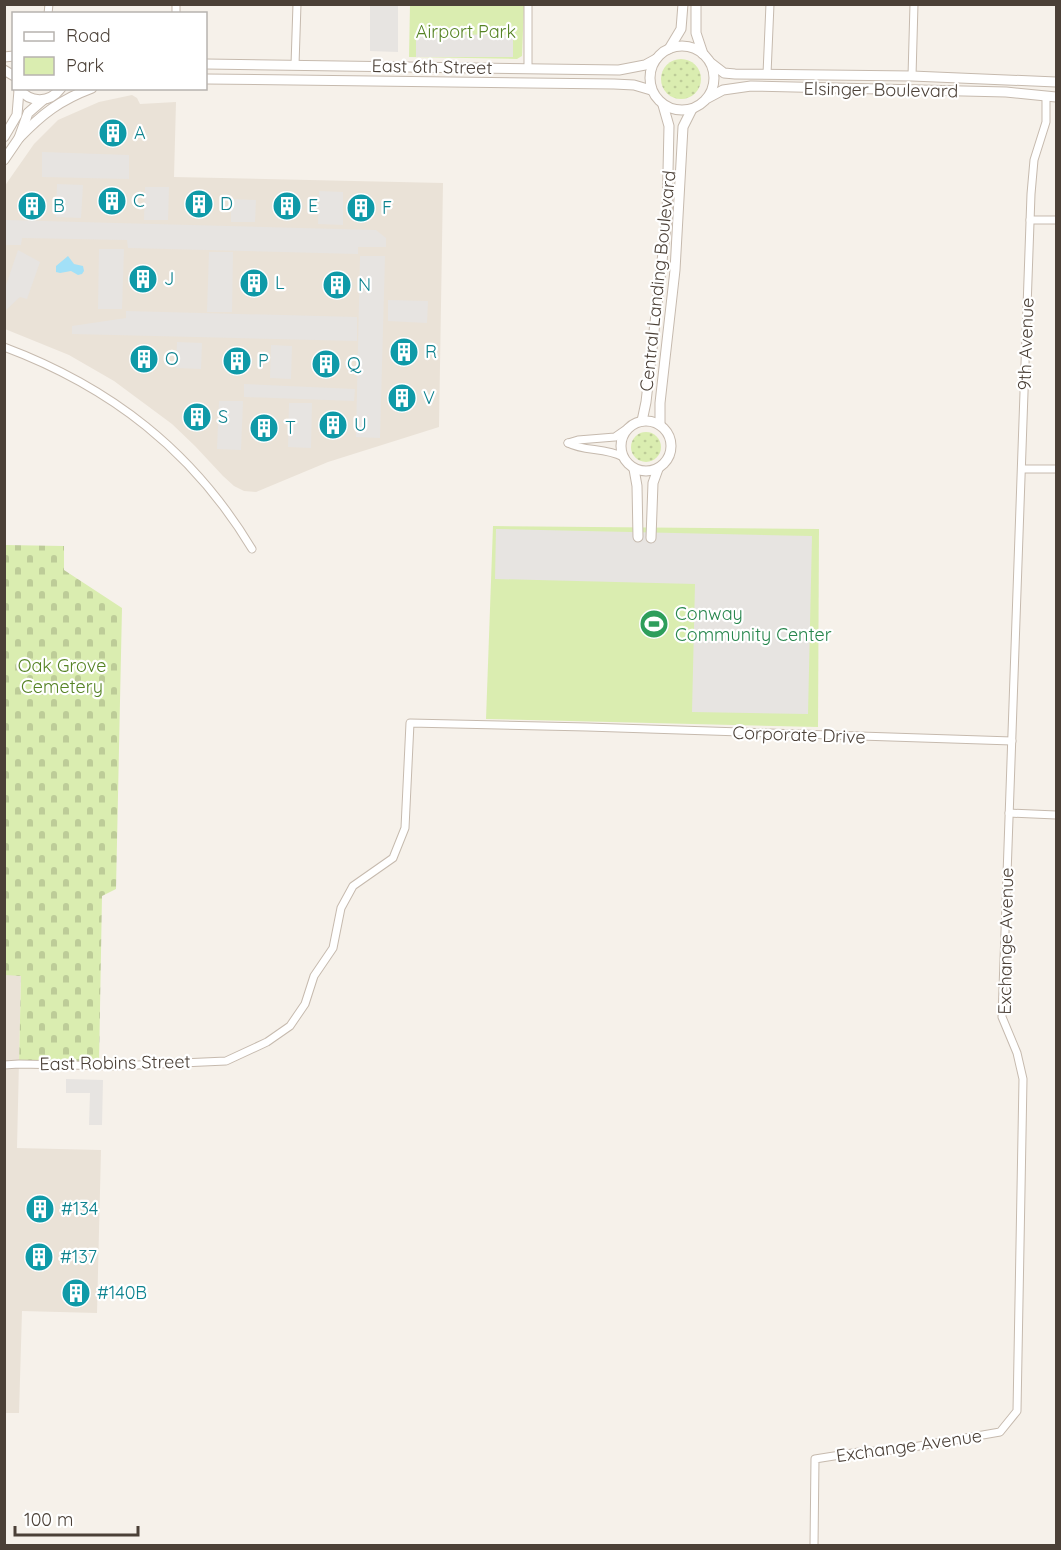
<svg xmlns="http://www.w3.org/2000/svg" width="1061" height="1550" font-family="Quicksand,sans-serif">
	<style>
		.residential { fill: #eae2d7 }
		.grass { fill: url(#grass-dots) }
		.cemetery { fill: url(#cemetery-stones) }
		.green { fill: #daedb0 }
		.parking { fill: #e7e4e1 }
		.water { fill: #a2e0f7 }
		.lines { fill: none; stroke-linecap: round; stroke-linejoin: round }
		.minor-casing { stroke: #c6baae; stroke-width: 9 }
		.tertiary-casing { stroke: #c6baae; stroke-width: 11 }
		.minor { stroke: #fff; stroke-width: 7 }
		.tertiary { stroke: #fff; stroke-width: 9 }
		.labels { text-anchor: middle; stroke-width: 4.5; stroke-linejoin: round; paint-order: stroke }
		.park-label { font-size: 18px; fill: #558324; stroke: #fff }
		.street-label { font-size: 18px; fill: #4b4037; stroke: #fff }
		.culture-label { font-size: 18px; fill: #0d838f; stroke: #fff; text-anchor: start }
		.leisure-label { font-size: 18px; fill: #27864d; stroke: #fff; text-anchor: start }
	</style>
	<defs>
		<pattern id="grass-dots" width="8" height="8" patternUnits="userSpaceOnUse" patternTransform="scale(1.5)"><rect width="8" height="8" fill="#daedb0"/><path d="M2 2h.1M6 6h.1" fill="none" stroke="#bdcc98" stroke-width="1.8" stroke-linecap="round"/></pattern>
		<pattern id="cemetery-stones" width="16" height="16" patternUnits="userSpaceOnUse" patternTransform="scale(1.5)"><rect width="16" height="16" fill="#daedb0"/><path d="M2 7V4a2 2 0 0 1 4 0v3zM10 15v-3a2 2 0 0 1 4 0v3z" fill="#bdcc98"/></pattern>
	</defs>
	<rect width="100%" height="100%" fill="#f6f1ea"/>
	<g class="residential">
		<polygon points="132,95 137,98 140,104 176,102 174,177 443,183 439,427 328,462 256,492 244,491 234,486 223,476 195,446 172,424 114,381 69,355 5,329 4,187 34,144 58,120 99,102"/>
		<polygon points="4,975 21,975 17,1148 101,1150 97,1313 22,1311 19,1413 5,1413"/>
	</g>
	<g class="grass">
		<circle cx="681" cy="79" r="20"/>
		<circle cx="646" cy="447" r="15"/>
	</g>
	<polygon class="cemetery" points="5,545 64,546 64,570 122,608 116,889 102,896 99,1065 19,1064 21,976 5,975"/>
	<g class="green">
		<polygon points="410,5 524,5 522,56 517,59 409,57"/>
		<polygon points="493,526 819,529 818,727 486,719"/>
	</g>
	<g class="parking">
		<polygon points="370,5 398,5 398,52 370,51"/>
		<polygon points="416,34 513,35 513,57 416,57"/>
		<polygon points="42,152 129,155 129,179 42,177"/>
		<polygon points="57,184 83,185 81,218 56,217"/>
		<polygon points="145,187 169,187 168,220 144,220"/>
		<polygon points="319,191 343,192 343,225 318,224"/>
		<polygon points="231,199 256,200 255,222 231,222"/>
		<polygon points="6,220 376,230 386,238 386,247 358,247 358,254 128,248 127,240 22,238 21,245 5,245"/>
		<polygon points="99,249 124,249 122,309 98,309"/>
		<polygon points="18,250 40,262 27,299 20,297 5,311 5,288"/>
		<polygon points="209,252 233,252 232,312 207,312"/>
		<polygon points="360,256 385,256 380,438 356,437"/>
		<polygon points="388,300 428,301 427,323 388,321"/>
		<polygon points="126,311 357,317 357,341 72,334 72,326 126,318"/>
		<polygon points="177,342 202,343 201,369 176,368"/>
		<polygon points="271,345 292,346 291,379 270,378"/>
		<polygon points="244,384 355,389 354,401 244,397"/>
		<polygon points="219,401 243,401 241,450 217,449"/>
		<polygon points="289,403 312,403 311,448 288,447"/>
		<polygon points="496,529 812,536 808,714 692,712 695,584 495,579"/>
		<polygon points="66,1079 103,1080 102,1125 89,1125 90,1093 66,1093"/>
	</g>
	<polygon class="water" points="68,256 74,264 83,266 84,271 82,274 78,275 71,271 60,273 56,272 56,266"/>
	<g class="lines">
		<g class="minor-casing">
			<g id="minor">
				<polyline points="48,14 49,4"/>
				<polyline points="176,14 176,4"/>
				<polyline points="295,65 297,4"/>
				<polyline points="528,68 528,4"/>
				<polyline points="767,74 770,4"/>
				<polyline points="912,76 914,4"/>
				<polyline points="1030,220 1056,220"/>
				<path d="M4,347C111,387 193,451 252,549"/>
				<polyline points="568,443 578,440 615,437 628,428"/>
				<path d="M568,443C585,452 605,447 623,457"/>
				<polyline points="1022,469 1056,469"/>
				<polyline points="1009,813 1056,815"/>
				<polyline points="4,1065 19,1064 115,1066 226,1061 267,1042 290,1026 305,1004 314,976 333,948 341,908 353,886 393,858 405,828 410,723 587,727 1012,741"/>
				<polyline points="814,1546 815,1459 859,1452 896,1450 1000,1432 1017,1411 1023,1079 1017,1053 1002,1017 1031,194 1034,160 1046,122 1046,96"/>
			</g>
		</g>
		<g class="tertiary-casing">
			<g id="tertiary">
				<polyline points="696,4 696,33 703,54"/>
				<circle cx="682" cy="78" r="32"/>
				<polyline points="669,49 681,29 683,4"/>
				<polyline points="4,57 14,56"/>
				<polyline points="711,63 724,73 735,74 912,76 1056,82"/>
				<polyline points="206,64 619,70 645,65 656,59"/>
				<polyline points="4,70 14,76"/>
				<polyline points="206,79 614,84 634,85 651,90"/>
				<path d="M18,88C30,103 49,104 61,88"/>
				<polyline points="708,98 723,90 751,86 1006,92 1056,97"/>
				<polyline points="4,137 17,115 19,90"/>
				<path d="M19,138C42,114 60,100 92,88"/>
				<polyline points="4,160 19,138 28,113 43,100"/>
				<circle cx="646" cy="446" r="25"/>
				<polyline points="642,421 646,402 667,217 669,126 663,105"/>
				<polyline points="660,425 660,403 675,270 683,127 692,109"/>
				<polyline points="634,469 637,486 638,537"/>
				<polyline points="651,538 653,483 658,469"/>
			</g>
		</g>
		<use href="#minor" class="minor"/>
		<use href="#tertiary" class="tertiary"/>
	</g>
	<defs>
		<g id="building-disc" transform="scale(1.5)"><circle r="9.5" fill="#0f9aa8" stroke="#fff"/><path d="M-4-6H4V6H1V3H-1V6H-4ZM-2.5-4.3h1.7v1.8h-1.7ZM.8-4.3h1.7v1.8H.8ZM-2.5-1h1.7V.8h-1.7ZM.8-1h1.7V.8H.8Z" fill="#fff"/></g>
		<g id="stadium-disc" transform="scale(1.5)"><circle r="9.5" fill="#2e9e5b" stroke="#fff"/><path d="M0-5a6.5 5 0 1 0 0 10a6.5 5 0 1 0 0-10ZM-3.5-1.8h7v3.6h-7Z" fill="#fff"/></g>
	</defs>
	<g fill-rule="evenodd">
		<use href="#building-disc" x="113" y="133"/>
		<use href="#building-disc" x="112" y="201"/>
		<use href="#building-disc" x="199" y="204"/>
		<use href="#building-disc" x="32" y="206"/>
		<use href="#building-disc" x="287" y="206"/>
		<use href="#building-disc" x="361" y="208"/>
		<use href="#building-disc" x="143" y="279"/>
		<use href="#building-disc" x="254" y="283"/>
		<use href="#building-disc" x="337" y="285"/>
		<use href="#building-disc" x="404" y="352"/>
		<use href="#building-disc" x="144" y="359"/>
		<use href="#building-disc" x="237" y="361"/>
		<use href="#building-disc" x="326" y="364"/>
		<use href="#building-disc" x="402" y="398"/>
		<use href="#building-disc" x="197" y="417"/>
		<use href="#building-disc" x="333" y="425"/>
		<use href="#building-disc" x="264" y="428"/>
		<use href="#stadium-disc" x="654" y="624"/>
		<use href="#building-disc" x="40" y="1209"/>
		<use href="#building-disc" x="39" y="1257"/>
		<use href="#building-disc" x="76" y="1293"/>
	</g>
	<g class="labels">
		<g class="park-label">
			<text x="466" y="38">Airport Park</text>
			<text x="62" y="672">Oak Grove<tspan x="62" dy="21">Cemetery</tspan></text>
		</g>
		<g class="street-label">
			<text transform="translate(432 67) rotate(1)" y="6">East 6th Street</text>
			<text transform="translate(881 90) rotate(1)" y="6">Elsinger Boulevard</text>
			<text transform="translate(658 281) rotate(-84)" y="6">Central Landing Boulevard</text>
			<text transform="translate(1026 344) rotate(-88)" y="6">9th Avenue</text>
			<text transform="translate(799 735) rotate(2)" y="6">Corporate Drive</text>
			<text transform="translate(1006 941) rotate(-89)" y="6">Exchange Avenue</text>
			<text transform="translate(115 1063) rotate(-1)" y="6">East Robins Street</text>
			<text transform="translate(909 1446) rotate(-8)" y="6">Exchange Avenue</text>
		</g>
		<g class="culture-label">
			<text x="134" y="139">A</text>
			<text x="133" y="207">C</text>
			<text x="220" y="210">D</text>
			<text x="53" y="212">B</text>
			<text x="308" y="212">E</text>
			<text x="382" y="214">F</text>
			<text x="164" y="285">J</text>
			<text x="275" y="289">L</text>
			<text x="358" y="291">N</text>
			<text x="425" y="358">R</text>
			<text x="165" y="365">O</text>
			<text x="258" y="367">P</text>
			<text x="347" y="370">Q</text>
			<text x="423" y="404">V</text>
			<text x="218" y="423">S</text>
			<text x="354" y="431">U</text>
			<text x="285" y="434">T</text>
			<text x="61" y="1215">#134</text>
			<text x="60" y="1263">#137</text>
			<text x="97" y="1299">#140B</text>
		</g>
		<g class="leisure-label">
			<text x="675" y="620">Conway<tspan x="675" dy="21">Community Center</tspan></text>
		</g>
	</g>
	<rect width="1061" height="1550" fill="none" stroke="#4b4037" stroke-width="12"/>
	<rect x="12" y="12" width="195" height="78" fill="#ffffff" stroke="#b7b3af" stroke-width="1.5"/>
	<rect x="24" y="32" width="30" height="9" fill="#ffffff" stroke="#b7b3af" stroke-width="1.5"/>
	<text x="66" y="42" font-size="18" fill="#4b4037">Road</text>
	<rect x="24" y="57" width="30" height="18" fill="#daedb0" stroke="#b7b3af" stroke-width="1.5"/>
	<text x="66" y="72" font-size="18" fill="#4b4037">Park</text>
	<path d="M15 1526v9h123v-9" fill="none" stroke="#4b4037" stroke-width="3"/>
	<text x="24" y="1526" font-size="18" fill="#4b4037" stroke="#ffffff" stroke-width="4.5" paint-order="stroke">100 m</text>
</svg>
